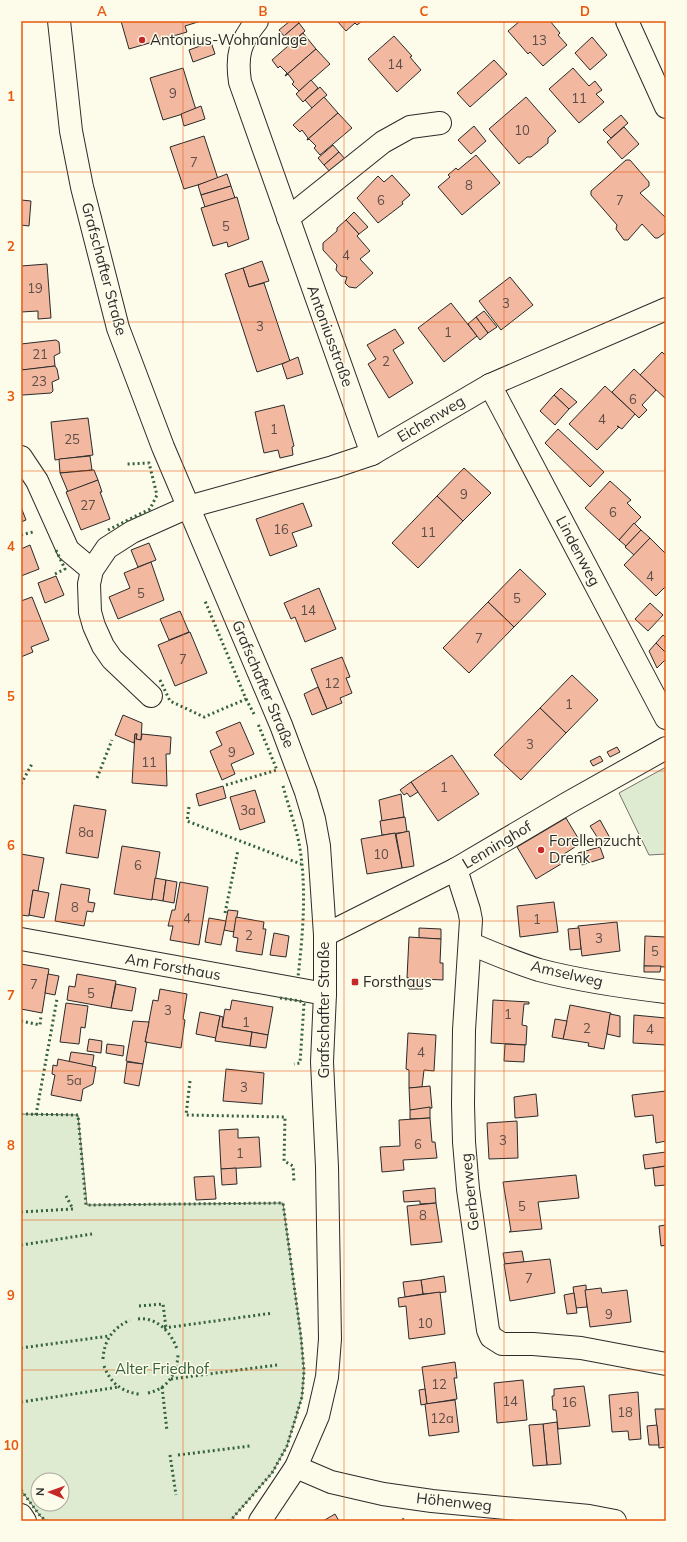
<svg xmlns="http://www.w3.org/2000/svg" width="687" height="1542" font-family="Mulish,sans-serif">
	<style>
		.green { fill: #deebd1; stroke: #74746e; fill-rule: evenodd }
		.building { fill: #f2b8a0; stroke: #2b2b2b }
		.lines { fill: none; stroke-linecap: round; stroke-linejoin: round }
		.minor-casing { stroke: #2b2b2b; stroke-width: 24 }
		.minor { stroke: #fdfbea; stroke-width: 22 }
		.hedge { stroke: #34623c; stroke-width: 3; stroke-dasharray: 2 3; stroke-linecap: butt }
		.grid { fill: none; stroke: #e8590c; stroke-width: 1; stroke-opacity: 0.55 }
		.poi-dot { fill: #c62828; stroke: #fdfbea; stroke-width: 1.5 }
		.labels { text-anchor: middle; stroke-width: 3; stroke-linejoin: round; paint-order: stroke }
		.number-label { font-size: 13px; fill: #5d4e48 }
		.poi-label { font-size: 15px; fill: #2b2b2b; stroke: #fdfbea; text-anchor: start }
		.street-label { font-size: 15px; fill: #2b2b2b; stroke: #fdfbea }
		.park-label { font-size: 15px; fill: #34623c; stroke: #fdfbea }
		.neatline { fill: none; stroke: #e8590c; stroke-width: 1.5 }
		.grid-label { font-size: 13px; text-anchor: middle; font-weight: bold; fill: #e8590c }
	</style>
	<rect width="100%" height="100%" fill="#fdfbea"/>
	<g class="green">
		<polygon points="666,767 666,854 649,855 619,793"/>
		<path d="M21,1114L78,1115L87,1205L283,1203L301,1337L304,1371L302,1397L287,1446L272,1473L230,1521H47L41,1517L21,1490ZM38,1480H62V1504H38Z"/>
	</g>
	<g class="building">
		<polygon points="121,21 201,21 185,26 187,32 129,49"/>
		<polygon points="290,21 297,21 299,23 284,36 279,30"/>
		<polygon points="337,21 362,21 357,25 355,23 346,31"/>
		<polygon points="520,21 550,21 560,33 558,35 567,45 543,66 530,52 528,54 508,31"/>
		<polygon points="299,23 305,31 291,43 284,36"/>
		<polygon points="303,33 316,49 285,76 287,73 280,66 278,68 272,60"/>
		<polygon points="394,36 412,56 410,57 421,70 397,92 368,59"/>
		<polygon points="592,37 607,55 590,70 575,53"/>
		<polygon points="211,42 215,54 193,62 189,50"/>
		<polygon points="316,49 330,64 299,91 292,84 294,82 288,74 285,76"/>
		<polygon points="494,60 507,74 470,107 457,93"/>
		<polygon points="183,68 196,110 163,120 150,78"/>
		<polygon points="573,68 589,86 595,81 602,90 596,94 604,102 579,123 549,89"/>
		<polygon points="311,80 318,88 303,102 296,94"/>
		<polygon points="320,87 327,95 312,108 305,100"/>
		<polygon points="324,97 338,113 307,140 308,138 302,130 300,132 293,125"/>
		<polygon points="526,97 556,131 548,138 548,143 531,157 527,157 519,164 489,129"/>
		<polygon points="201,106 205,119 184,126 181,114"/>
		<polygon points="338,113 352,128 320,155 314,148 316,146 309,139 307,140"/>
		<polygon points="621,115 628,123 611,138 603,130"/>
		<polygon points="474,126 486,141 471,154 458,140"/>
		<polygon points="624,127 639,144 622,159 607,142"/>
		<polygon points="204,136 218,179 184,189 170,147"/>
		<polygon points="333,145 339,152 324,165 318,158"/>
		<polygon points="339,152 345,159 330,172 324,165"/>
		<polygon points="476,155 500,183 462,215 438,187 450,177 448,175 456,168 458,170"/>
		<polygon points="626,160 630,160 649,182 649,186 640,193 666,218 666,232 658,238 655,238 642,224 628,240 624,240 616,229 617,225 591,195 591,191"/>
		<polygon points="227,174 231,186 201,195 198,185"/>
		<polygon points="392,175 410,195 402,202 403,204 378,223 357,198 378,176 384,182"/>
		<polygon points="231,186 235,198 205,207 201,195"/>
		<polygon points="237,197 249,239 228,247 227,242 213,246 201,208"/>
		<polygon points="21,200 31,201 29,226 21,225"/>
		<polygon points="354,212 368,227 359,234 346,220"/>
		<polygon points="346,220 359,234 357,236 370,251 360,259 373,273 356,288 349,287 345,283 347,277 341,276 336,270 337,265 323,250 323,243 337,231 337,228"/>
		<polygon points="262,261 269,281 249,287 243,268"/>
		<polygon points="47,264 51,318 38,319 38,311 21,312 21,266"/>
		<polygon points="243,268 249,287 264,283 290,361 257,372 225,274"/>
		<polygon points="510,277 533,305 501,330 479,301"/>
		<polygon points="451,303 477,336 444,362 418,328"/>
		<polygon points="484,311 497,327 488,333 476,317"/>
		<polygon points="476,317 488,333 480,340 468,324"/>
		<polygon points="395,329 404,343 393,350 413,383 389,398 368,364 376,359 367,345"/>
		<polygon points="56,340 59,342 60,353 54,356 55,366 24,370 21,368 21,344"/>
		<polygon points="662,352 666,356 666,399 640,375"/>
		<polygon points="298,357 303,374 287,379 282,364"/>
		<polygon points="55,366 57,369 59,379 52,382 53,391 51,393 23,395 21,394 21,370"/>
		<polygon points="634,369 656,390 642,405 647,410 639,418 612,392"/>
		<polygon points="605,386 635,414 622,429 617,426 619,427 597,450 569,424"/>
		<polygon points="561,388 577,402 569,409 554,395"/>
		<polygon points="554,395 569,409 555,425 540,411"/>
		<polygon points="284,405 294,446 292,447 293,455 280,458 278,450 264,453 255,412"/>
		<polygon points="88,418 93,455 55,460 51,422"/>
		<polygon points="558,429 604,472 590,487 545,443"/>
		<polygon points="90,456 92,470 60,473 59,459"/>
		<polygon points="464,468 491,493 463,521 437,496"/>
		<polygon points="94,470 98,480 68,492 60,473"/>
		<polygon points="98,480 102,492 100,492 110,519 81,530 66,492"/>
		<polygon points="610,481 631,500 627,503 641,517 619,540 585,508"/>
		<polygon points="437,496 463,521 418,568 392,543"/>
		<polygon points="303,503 312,526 292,533 297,546 270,556 256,519"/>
		<polygon points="21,507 26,520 21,522"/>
		<polygon points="634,523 641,530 626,546 619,540"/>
		<polygon points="641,530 650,538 634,555 625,547"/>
		<polygon points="650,538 666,554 666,586 656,596 624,565"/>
		<polygon points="149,543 156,560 138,567 131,550"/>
		<polygon points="30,545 39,569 21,576 21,549"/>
		<polygon points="151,562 164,600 118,619 109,597 130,588 124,573"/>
		<polygon points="520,569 546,594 514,627 488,602"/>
		<polygon points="56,576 64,595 45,603 38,583"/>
		<polygon points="319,588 336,629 305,642 295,617 291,619 284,603"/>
		<polygon points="32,597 49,640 31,647 33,652 21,657 21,601"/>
		<polygon points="488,602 514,627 469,673 443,648"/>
		<polygon points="650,603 663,615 648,631 635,619"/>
		<polygon points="180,611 189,632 169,640 160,619"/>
		<polygon points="190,632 207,673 175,686 158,645"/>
		<polygon points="663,635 666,638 666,653 656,643"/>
		<polygon points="656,643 666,653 666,659 657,668 649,651"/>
		<polygon points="342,657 350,677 346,678 352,693 340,698 342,703 327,709 311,669"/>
		<polygon points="572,675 598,700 566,733 540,708"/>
		<polygon points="318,687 327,709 312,715 304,694"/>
		<polygon points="540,708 566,733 521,780 494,755"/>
		<polygon points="123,715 142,723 141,740 136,739 137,734 135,734 134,743 115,735"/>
		<polygon points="240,722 254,754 231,764 235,774 222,780 210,751 222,745 216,732"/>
		<polygon points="135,734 137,734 136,739 141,740 142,734 171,737 170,754 166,754 167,786 132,783"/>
		<polygon points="617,747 620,752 610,757 607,752"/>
		<polygon points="452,755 479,794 438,821 411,782"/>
		<polygon points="600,756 603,761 593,766 590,761"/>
		<polygon points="411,782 418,792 410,797 407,793 404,795 400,790"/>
		<polygon points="223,786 226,798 199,806 196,794"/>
		<polygon points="255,790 265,822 240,830 230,797"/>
		<polygon points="401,794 404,817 382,821 379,800"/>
		<polygon points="74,805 106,810 98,858 66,853"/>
		<polygon points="405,817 407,832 382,835 380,821"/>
		<polygon points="566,818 581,843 558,858 561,864 536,879 517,847"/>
		<polygon points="600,820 610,838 601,843 590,826"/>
		<polygon points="409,831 414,866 402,868 396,834"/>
		<polygon points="395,833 402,868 367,874 361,839"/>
		<polygon points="122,846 160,852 152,900 114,894"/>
		<polygon points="600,847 604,858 582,865 578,853"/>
		<polygon points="21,854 44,858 38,891 33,890 29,916 21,915"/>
		<polygon points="155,878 166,880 163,901 152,899"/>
		<polygon points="166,880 177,882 174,903 163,901"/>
		<polygon points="180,882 208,887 199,945 170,940 173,926 168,926 172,910 175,910"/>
		<polygon points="61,884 90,889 88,902 95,903 93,912 87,911 84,926 55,921"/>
		<polygon points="33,890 49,893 44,918 29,915"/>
		<polygon points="554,902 558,932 520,937 517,906"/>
		<polygon points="228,910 238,911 234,932 224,930"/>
		<polygon points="236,917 264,922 263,929 266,929 262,955 236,951 238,938 233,937"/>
		<polygon points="209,918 226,921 221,945 205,942"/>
		<polygon points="617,922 620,951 582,956 578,926"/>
		<polygon points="419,928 441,929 441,939 419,938"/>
		<polygon points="579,928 581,949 570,950 568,929"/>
		<polygon points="274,933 289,936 286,957 270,955"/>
		<polygon points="645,936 666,937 666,967 644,966"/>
		<polygon points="409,937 441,939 440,963 443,963 443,980 423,979 423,989 409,989 409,978 407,978"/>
		<polygon points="21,964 49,969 42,1013 21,1009"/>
		<polygon points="644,966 661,966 660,972 644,972"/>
		<polygon points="48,974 59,976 55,995 45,993"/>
		<polygon points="77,974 116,981 111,1008 67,1000 69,986 75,987"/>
		<polygon points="116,984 136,988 132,1011 111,1008"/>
		<polygon points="160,989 187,994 183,1019 185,1020 181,1048 145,1042 153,1000 158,1001"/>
		<polygon points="232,1000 273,1007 268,1035 222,1027 225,1009 230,1010"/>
		<polygon points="493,1000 529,1002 529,1004 524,1004 522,1025 527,1026 526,1045 491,1043"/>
		<polygon points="66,1003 88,1006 85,1028 81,1027 79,1044 60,1042"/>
		<polygon points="570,1005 611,1013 604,1049 588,1046 589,1043 563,1039"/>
		<polygon points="200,1012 220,1016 216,1038 196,1034"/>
		<polygon points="610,1014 620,1016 620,1037 607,1034"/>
		<polygon points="634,1015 666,1018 666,1045 633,1043"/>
		<polygon points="220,1016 223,1017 222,1027 252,1032 250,1046 215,1041"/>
		<polygon points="555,1019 567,1021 563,1039 552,1037"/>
		<polygon points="133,1021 149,1022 145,1042 147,1042 143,1064 126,1061"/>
		<polygon points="252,1032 268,1035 266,1048 250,1046"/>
		<polygon points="408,1033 436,1035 434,1071 424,1070 422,1087 409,1088 409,1070 406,1069"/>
		<polygon points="89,1039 102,1041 101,1053 87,1051"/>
		<polygon points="107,1044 124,1046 123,1056 106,1053"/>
		<polygon points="505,1044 525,1045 524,1062 504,1061"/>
		<polygon points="71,1052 94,1055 92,1067 69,1062"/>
		<polygon points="58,1059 96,1067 93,1084 83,1089 81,1101 51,1095 55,1075 52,1074 53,1065 57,1066"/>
		<polygon points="127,1062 143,1064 139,1086 124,1083"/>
		<polygon points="226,1069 264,1073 262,1104 223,1101"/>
		<polygon points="430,1086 432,1108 410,1110 409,1088"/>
		<polygon points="666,1091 666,1141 656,1143 653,1115 635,1117 632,1095"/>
		<polygon points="536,1094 538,1116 515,1118 514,1097"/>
		<polygon points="430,1107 430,1118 410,1119 410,1110"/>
		<polygon points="430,1118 432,1142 435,1142 437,1158 403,1160 404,1170 382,1172 380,1147 400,1146 399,1120"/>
		<polygon points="517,1121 518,1158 489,1159 487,1123"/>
		<polygon points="238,1129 238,1138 259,1137 261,1167 221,1169 219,1130"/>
		<polygon points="666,1152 666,1166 645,1169 643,1155"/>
		<polygon points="666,1166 666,1185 655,1186 653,1168"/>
		<polygon points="236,1168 237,1184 222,1185 221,1169"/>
		<polygon points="576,1175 579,1198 538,1202 542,1229 509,1232 511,1231 503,1182"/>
		<polygon points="214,1176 216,1199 196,1200 194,1177"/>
		<polygon points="435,1188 436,1203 420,1204 420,1201 404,1202 403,1191"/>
		<polygon points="436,1203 442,1242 411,1245 407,1206"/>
		<polygon points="666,1225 666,1245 661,1246 659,1226"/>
		<polygon points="522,1251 524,1262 505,1264 503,1253"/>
		<polygon points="550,1259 555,1293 510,1301 504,1264"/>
		<polygon points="444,1276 446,1292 423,1294 421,1280"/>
		<polygon points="421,1280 423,1294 405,1297 403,1282"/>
		<polygon points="586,1285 587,1307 576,1308 573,1287"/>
		<polygon points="601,1288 602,1293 627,1290 631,1322 590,1327 585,1290"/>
		<polygon points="440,1292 445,1334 409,1339 406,1306 399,1307 398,1298"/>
		<polygon points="574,1293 577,1313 567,1314 564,1295"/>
		<polygon points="455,1362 457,1378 454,1378 457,1399 427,1404 422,1367"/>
		<polygon points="523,1380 527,1420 497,1423 494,1383"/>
		<polygon points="584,1386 590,1426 558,1429 556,1410 553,1410 552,1396 554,1396 554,1389"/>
		<polygon points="425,1389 427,1404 421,1405 419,1390"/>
		<polygon points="638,1392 641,1439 629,1440 628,1431 612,1432 609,1395"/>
		<polygon points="455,1400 459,1432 429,1436 425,1404"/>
		<polygon points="655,1409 666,1409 666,1447 659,1448"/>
		<polygon points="557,1422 561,1464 547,1465 543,1424"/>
		<polygon points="543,1424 547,1465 533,1466 529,1425"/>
		<polygon points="657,1425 659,1445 649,1445 647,1426"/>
		<polygon points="335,1514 339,1521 323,1521"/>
	</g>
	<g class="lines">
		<g class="minor-casing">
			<g id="minor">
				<polyline points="59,21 71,131 82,187 118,328 163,447 281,725 306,792 314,819 319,846 325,935 325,994 322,1062 327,1167 330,1339 327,1377 318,1416 296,1467 260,1521"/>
				<path d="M257,21C240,42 236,55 240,82L372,454"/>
				<polyline points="627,21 666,107"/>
				<polyline points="288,218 383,142 410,127 440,123"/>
				<polyline points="490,385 666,718"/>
				<polyline points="21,457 37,481 68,550 92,570"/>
				<polyline points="151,696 112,659 103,646 94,626 90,612 89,584 92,570 107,548 132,532 188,507 333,467 372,454 490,385 666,309"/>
				<polyline points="456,869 469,910 471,920 464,1030 463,1104 464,1142 468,1189 488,1330 491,1337 502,1344 533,1344 581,1348 666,1364"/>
				<polyline points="325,935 456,869 568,803 666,748"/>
				<polyline points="21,939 325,994"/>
				<path d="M471,944C493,953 516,963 539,970C581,981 623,987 666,992"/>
				<polyline points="296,1467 331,1482 383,1494 432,1501 589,1516 615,1521"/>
				<polyline points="21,1515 25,1521"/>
			</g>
		</g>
		<use href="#minor" class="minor"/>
		<g class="hedge">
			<polyline points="108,530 150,509 157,495 149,463 127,464"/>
			<polyline points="21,535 33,532"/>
			<polyline points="55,574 65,569 55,548"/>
			<polyline points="160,680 170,701 204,717 246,699 205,601"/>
			<polyline points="246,699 254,714"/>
			<polyline points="97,778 112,740"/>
			<polyline points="21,784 33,762"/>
			<polyline points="226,785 277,770 258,724"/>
			<path d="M283,786C288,805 295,824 299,843C307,887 303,933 298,977"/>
			<polyline points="189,807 187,821 301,864"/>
			<polyline points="225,913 238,850"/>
			<polyline points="280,998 300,1001 304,1004 300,1063 294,1064"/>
			<polyline points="21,1021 40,1025 41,1016"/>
			<polyline points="190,1081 186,1115 285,1117 284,1161 293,1166 294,1182"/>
			<polyline points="21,1114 78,1115 86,1205 283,1203 301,1337 304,1371 302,1397 287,1446 272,1473 230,1521"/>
			<polyline points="36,1115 57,999"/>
			<polyline points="21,1212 73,1209 66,1196"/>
			<polyline points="21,1245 92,1234"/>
			<polyline points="139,1306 163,1304 166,1328"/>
			<path d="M138,1319C157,1317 171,1332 177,1349"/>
			<polyline points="164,1328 273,1313"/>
			<polyline points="21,1348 109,1336"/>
			<path d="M103,1359C104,1340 113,1328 130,1320"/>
			<path d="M104,1366C110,1382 121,1392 139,1394"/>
			<polyline points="171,1379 277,1365"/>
			<polyline points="162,1387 167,1431"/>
			<path d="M148,1393C167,1389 177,1374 178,1355"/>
			<polyline points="21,1402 119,1387"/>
			<polyline points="170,1455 176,1495"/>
			<polyline points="178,1455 250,1446"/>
			<polyline points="21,1490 41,1517 47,1521"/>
			<polyline points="402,1519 405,1521"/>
			<polyline points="288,1521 289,1520"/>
		</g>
	</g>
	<path class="grid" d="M183,21V1521M344,21V1521M504,21V1521M21,172H666M21,322H666M21,471H666M21,621H666M21,771H666M21,921H666M21,1071H666M21,1220H666M21,1370H666"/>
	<g class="poi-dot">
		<circle cx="142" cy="40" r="4"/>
		<circle cx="541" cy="850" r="4"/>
		<rect x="351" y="978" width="8" height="8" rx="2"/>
	</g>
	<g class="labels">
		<g class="number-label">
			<text x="539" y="45">13</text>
			<text x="395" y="69">14</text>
			<text x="173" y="98">9</text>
			<text x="579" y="103">11</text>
			<text x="522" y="135">10</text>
			<text x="194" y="167">7</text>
			<text x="469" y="190">8</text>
			<text x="381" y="205">6</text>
			<text x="620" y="205">7</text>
			<text x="226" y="231">5</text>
			<text x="346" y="260">4</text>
			<text x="35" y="293">19</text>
			<text x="506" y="308">3</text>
			<text x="260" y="331">3</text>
			<text x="448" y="337">1</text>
			<text x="40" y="359">21</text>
			<text x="386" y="366">2</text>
			<text x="39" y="386">23</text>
			<text x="633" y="404">6</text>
			<text x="602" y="424">4</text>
			<text x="274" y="434">1</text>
			<text x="72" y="444">25</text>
			<text x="464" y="499">9</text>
			<text x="88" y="510">27</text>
			<text x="613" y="517">6</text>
			<text x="281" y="534">16</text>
			<text x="428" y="537">11</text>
			<text x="650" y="581">4</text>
			<text x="141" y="598">5</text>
			<text x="517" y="603">5</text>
			<text x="308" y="615">14</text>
			<text x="479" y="643">7</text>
			<text x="183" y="664">7</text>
			<text x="332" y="688">12</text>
			<text x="569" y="709">1</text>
			<text x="530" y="749">3</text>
			<text x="232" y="757">9</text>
			<text x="149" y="767">11</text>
			<text x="444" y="792">1</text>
			<text x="248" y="815">3a</text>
			<text x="86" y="837">8a</text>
			<text x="381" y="859">10</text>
			<text x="138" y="870">6</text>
			<text x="75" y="912">8</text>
			<text x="187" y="923">4</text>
			<text x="537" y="924">1</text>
			<text x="249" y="940">2</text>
			<text x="599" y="943">3</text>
			<text x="655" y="956">5</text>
			<text x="34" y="989">7</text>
			<text x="91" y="998">5</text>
			<text x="168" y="1015">3</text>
			<text x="508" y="1019">1</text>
			<text x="246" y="1027">1</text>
			<text x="587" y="1033">2</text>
			<text x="650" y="1034">4</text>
			<text x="421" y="1057">4</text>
			<text x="74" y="1085">5a</text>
			<text x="244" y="1092">3</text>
			<text x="503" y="1145">3</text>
			<text x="418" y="1149">6</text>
			<text x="240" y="1158">1</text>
			<text x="522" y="1211">5</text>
			<text x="423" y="1220">8</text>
			<text x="529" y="1283">7</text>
			<text x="609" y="1319">9</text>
			<text x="425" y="1328">10</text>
			<text x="439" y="1389">12</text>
			<text x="510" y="1406">14</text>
			<text x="569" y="1407">16</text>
			<text x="625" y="1417">18</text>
			<text x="442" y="1423">12a</text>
		</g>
		<g class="poi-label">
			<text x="150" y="45">Antonius-Wohnanlage</text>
			<text x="549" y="846">Forellenzucht<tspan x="549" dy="17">Drenk</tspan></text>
			<text x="363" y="987">Forsthaus</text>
		</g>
		<g class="street-label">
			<text transform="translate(104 269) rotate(75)" y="5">Grafschafter Straße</text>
			<text transform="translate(330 336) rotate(70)" y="5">Antoniusstraße</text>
			<text transform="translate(431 419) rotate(-31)" y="5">Eichenweg</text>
			<text transform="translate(578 551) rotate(62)" y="5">Lindenweg</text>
			<text transform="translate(263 684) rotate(67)" y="5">Grafschafter Straße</text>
			<text transform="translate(497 845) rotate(-31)" y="5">Lenninghof</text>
			<text transform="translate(173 967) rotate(10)" y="5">Am Forsthaus</text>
			<text transform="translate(567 974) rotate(13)" y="5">Amselweg</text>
			<text transform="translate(324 1010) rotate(-90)" y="5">Grafschafter Straße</text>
			<text transform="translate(470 1192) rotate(-96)" y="5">Gerberweg</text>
			<text transform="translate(454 1502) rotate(6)" y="5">Höhenweg</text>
		</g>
		<g class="park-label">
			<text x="162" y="1374">Alter Friedhof</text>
		</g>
	</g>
	<rect width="687" height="1542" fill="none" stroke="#fdfbea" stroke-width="44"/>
	<g transform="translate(50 1492) rotate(272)"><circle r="19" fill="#fdfbea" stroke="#a9a89e"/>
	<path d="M0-3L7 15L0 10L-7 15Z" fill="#c62828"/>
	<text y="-6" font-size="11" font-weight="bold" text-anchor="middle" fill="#2b2b2b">N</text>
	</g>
	<rect x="22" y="22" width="643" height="1498" class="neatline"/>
	<g class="grid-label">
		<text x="102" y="16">A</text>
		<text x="263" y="16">B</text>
		<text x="424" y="16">C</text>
		<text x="585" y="16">D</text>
		<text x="11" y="101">1</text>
		<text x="11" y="251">2</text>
		<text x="11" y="401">3</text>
		<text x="11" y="551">4</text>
		<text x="11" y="701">5</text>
		<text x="11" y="850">6</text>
		<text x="11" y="1000">7</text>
		<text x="11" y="1150">8</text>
		<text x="11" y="1300">9</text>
		<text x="11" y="1450">10</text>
	</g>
</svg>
